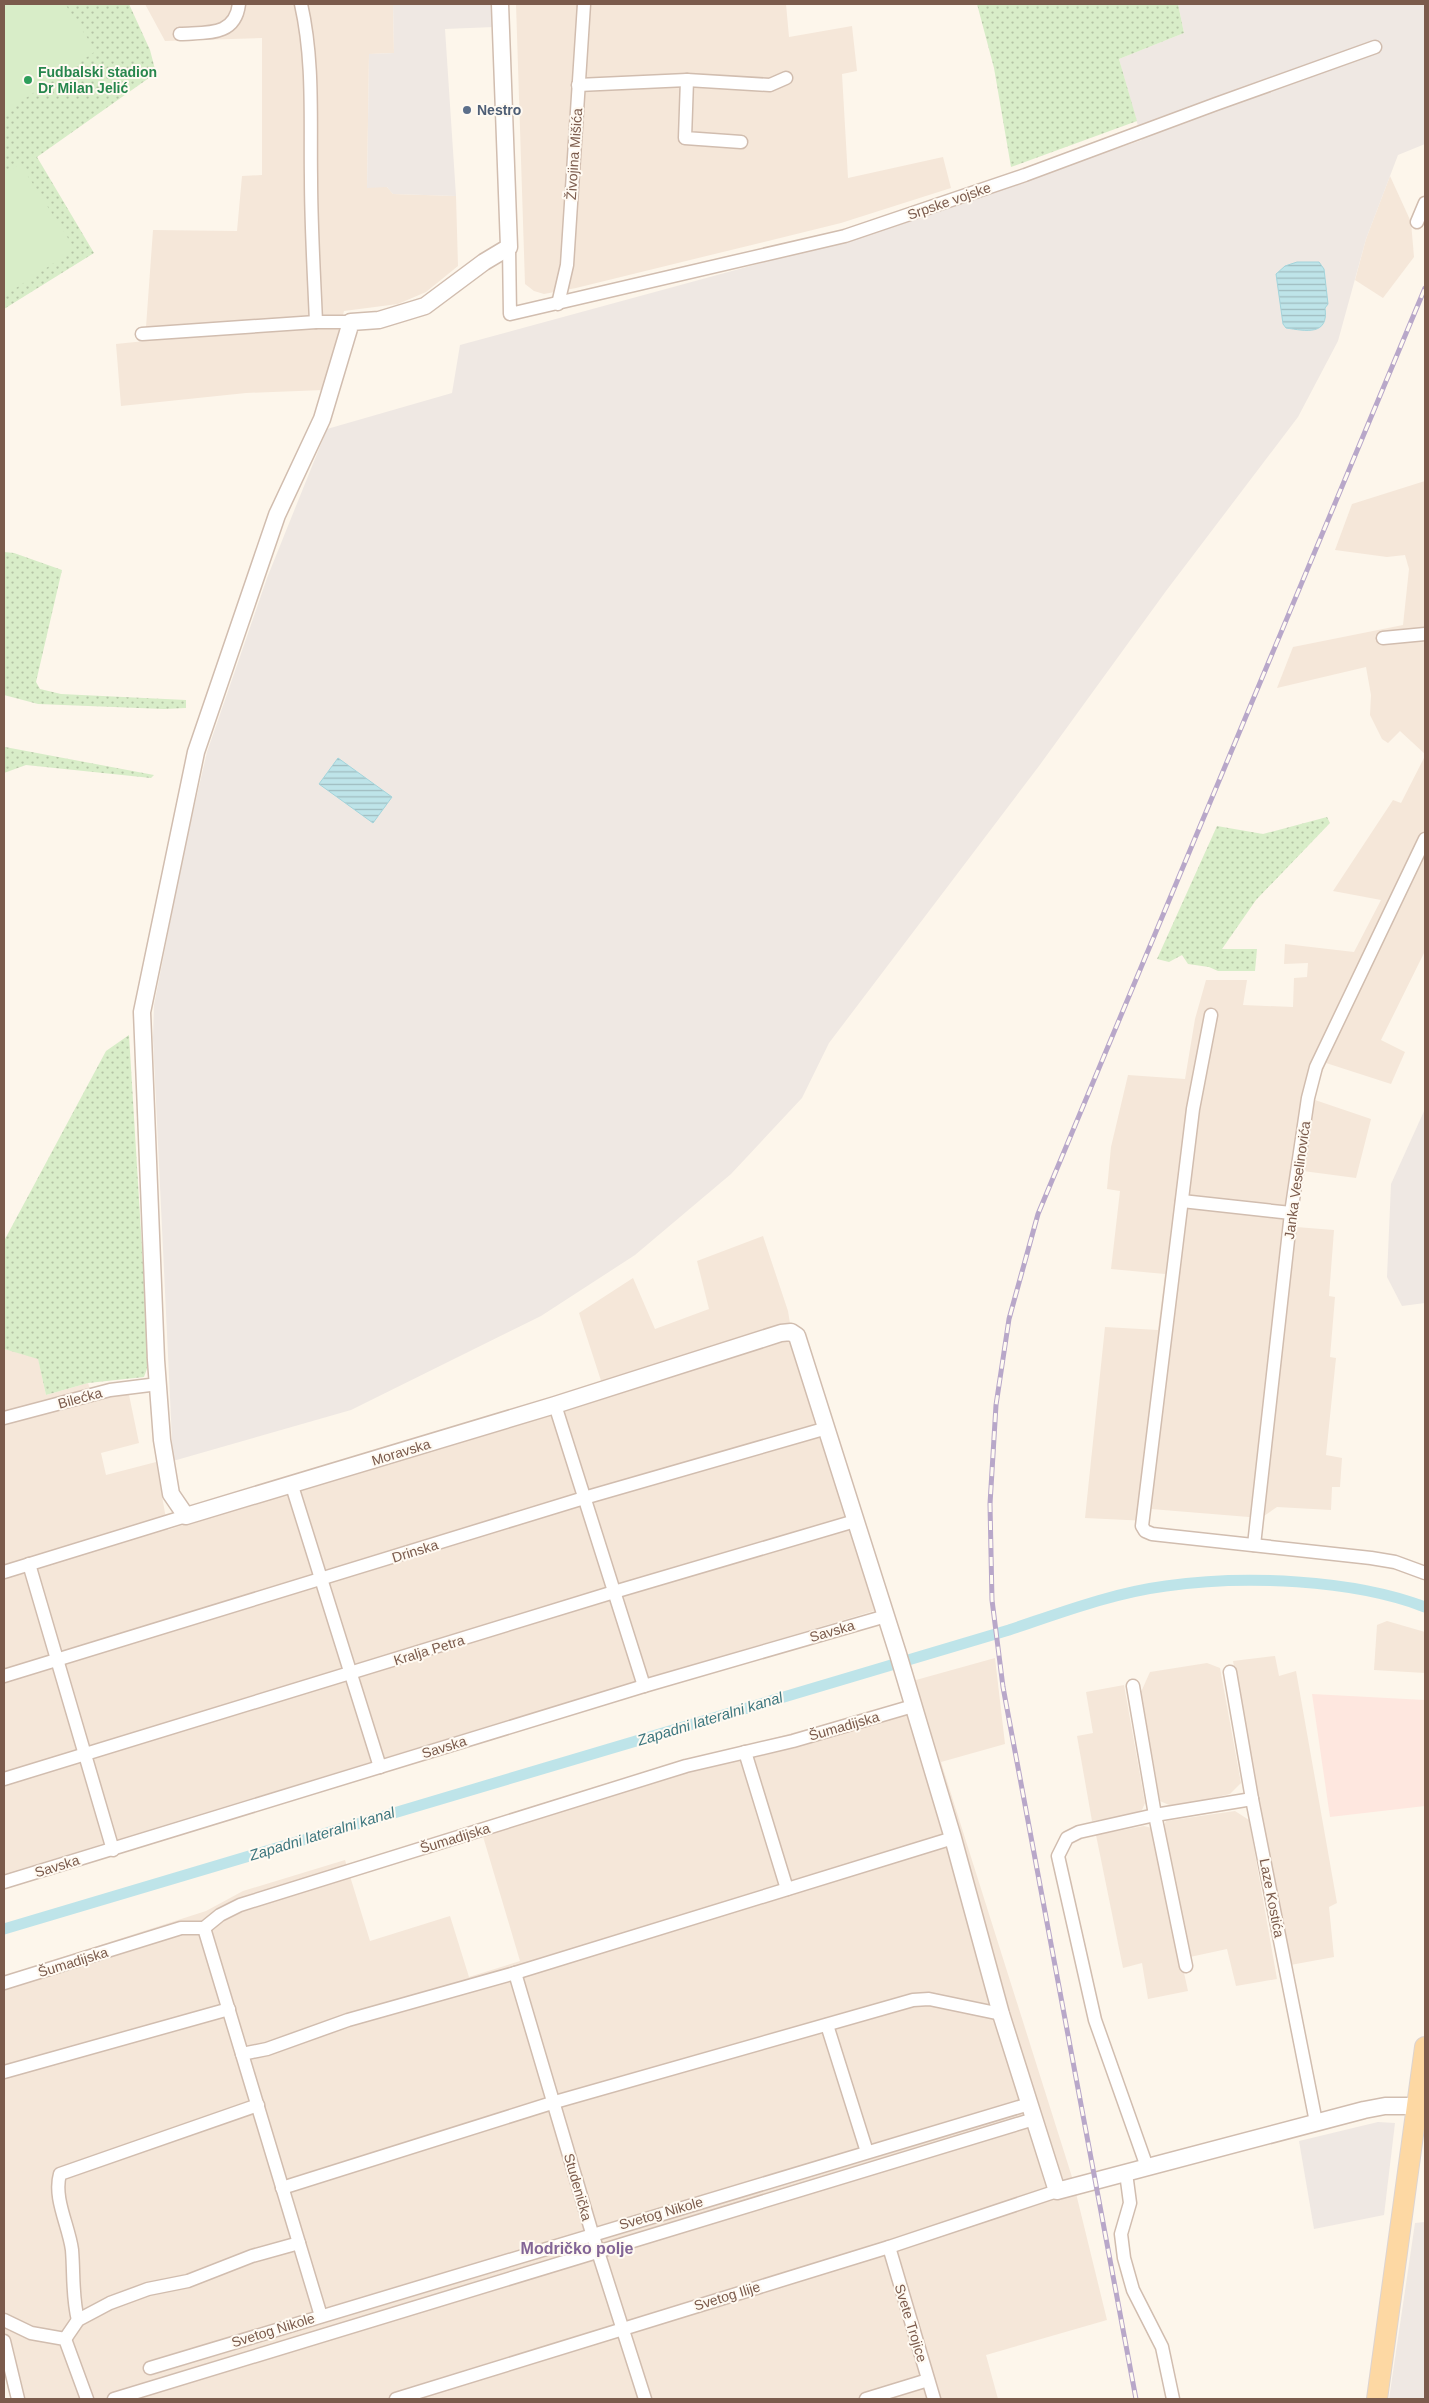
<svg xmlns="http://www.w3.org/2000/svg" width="1429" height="2403" font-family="Arial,sans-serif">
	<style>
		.residential { fill: #f5e7d9 }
		.commercial { fill: #fee7df }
		.industrial { fill: #efe8e3 }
		.green { fill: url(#green-dots) }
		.pitch { fill: #d8edc8 }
		.water { fill: url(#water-rules); stroke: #a3d4db }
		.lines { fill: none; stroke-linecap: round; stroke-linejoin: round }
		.canal { stroke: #bee4e9; stroke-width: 11 }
		.minor-casing { stroke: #d1bdaf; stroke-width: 15 }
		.tertiary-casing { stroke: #d1bdaf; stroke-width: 19 }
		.primary-casing { stroke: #ddd4d0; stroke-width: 22 }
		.minor { stroke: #fff; stroke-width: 12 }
		.tertiary { stroke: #fff; stroke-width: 16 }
		.primary { stroke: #fdd8a3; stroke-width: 20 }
		.rail-casing { stroke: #b8a7c9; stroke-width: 5 }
		.rail { stroke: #fffaf2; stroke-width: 3; stroke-dasharray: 9; stroke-linecap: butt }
		.leisure-dot { fill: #2e9e5b; stroke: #fffaf2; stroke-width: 2 }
		.service-dot { fill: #5c6f8a; stroke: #fffaf2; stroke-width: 2 }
		.labels { text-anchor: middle; stroke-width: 4; stroke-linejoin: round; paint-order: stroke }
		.leisure-label { font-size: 14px; font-weight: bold; fill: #27864d; stroke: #fffaf2; text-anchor: start }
		.service-label { font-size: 14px; font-weight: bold; fill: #4e5e75; stroke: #fffaf2; text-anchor: start }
		.street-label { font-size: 14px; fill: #7b5b4c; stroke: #fffaf2 }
		.water-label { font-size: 15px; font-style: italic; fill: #3e777f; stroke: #fffaf2 }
		.quarter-label { font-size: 16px; font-weight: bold; fill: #836596; stroke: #fffaf2 }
	</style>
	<defs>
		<pattern id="green-dots" width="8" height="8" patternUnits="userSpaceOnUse" patternTransform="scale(1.25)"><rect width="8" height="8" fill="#d8edc8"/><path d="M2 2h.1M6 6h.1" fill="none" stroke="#b4c3a5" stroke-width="1.8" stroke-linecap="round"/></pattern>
		<pattern id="water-rules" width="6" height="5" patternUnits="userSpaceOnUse" patternTransform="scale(1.25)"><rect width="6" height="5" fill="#bee4e9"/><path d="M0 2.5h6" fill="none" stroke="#9fbcbf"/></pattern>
	</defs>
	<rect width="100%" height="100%" fill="#fdf6eb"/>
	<g class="residential">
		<polygon points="145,4 393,4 394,53 369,54 367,187 387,187 393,194 456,196 458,266 426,292 398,304 344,311 324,390 246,393 121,406 116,344 145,341 153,230 237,231 242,176 262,175 262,38 165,41"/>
		<polygon points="516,4 786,4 789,37 852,26 857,71 842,74 848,178 943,157 951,188 841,223 576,288 544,294 534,291 525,284"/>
		<polygon points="1390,176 1411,222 1414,257 1383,298 1355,280 1366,239"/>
		<polygon points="1425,481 1425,754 1400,731 1388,743 1382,739 1370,715 1371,695 1366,667 1277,688 1293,647 1403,625 1409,569 1405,555 1387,557 1335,550 1352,504"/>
		<polygon points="1425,756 1425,951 1381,1040 1405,1052 1391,1084 1326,1063 1320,1077 1315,1100 1371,1119 1356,1178 1303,1171 1299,1195 1296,1227 1334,1230 1329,1296 1335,1297 1330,1357 1336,1358 1326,1455 1342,1458 1340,1487 1332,1487 1331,1510 1277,1507 1261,1518 1151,1509 1148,1521 1085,1518 1105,1327 1158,1330 1165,1274 1111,1269 1120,1191 1107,1189 1111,1147 1128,1075 1185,1079 1195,1019 1206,980 1247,980 1243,1005 1293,1007 1294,978 1307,977 1308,963 1284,964 1285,944 1354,952 1381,900 1333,891 1393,800 1401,803"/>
		<polygon points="763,1236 788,1311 794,1348 877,1610 502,1722 4,1874 4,1349 38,1358 46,1395 88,1383 92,1396 128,1390 139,1443 101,1453 106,1475 156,1462 168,1530 330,1476 605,1393 579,1313 633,1278 655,1329 709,1309 697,1261"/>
		<polygon points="1387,1621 1425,1632 1425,1673 1374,1670 1377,1625"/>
		<polygon points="1275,1656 1279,1676 1296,1671 1337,1903 1329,1907 1334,1957 1285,1966 1233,1661"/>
		<polygon points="995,1658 1005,1744 941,1762 1072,2177 1107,2320 986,2355 998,2399 12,2399 4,2365 4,1976 206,1911 243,1891 345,1860 370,1941 450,1916 469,1977 520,1961 479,1823 608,1783 903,1703 898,1685"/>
		<polygon points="1207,1663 1220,1668 1241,1783 1230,1794 1178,1806 1169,1805 1160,1801 1141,1692 1150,1672"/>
		<polygon points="1124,1685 1145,1803 1142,1810 1135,1814 1092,1821 1077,1736 1093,1733 1086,1692"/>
		<polygon points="1235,1811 1249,1820 1277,1979 1236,1986 1227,1949 1190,1957 1163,1827 1166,1821"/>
		<polygon points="1144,1826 1152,1828 1188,1991 1148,1999 1142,1963 1123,1968 1096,1835"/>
	</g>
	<polygon class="commercial" points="1312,1694 1425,1700 1425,1806 1330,1817"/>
	<g class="industrial">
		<polygon points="393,4 493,4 494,27 445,29 456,196 393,194 387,187 367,188 369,54 394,53"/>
		<polygon points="1178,4 1425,4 1425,144 1398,155 1366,239 1338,341 1298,417 1166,591 1039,766 829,1043 802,1098 731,1174 635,1255 541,1316 351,1410 173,1461 153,1038 154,1005 184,851 207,752 267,578 327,429 452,393 460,345 860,236 1142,140 1119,59 1184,33"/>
		<polygon points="1425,1109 1425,1303 1402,1306 1387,1277 1391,1184"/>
		<polygon points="1378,2122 1395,2123 1384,2215 1314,2229 1299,2141"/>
		<polygon points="1425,2222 1425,2399 1389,2399 1415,2223"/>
	</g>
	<g class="green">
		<polygon points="4,4 129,4 150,50 156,73 37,157 94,253 4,309"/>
		<polygon points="977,4 1178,4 1184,33 1119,59 1137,121 1011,167 994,68"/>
		<polygon points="4,552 14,553 62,570 36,682 40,689 61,694 186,700 186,708 164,709 38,704 4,695"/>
		<polygon points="4,747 5,747 154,775 151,778 26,765 4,773"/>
		<polygon points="1327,817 1330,823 1256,900 1222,949 1257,949 1255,971 1218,971 1209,967 1188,964 1182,955 1169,962 1157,959 1217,826 1263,834"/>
		<polygon points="129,1035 149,1363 144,1377 88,1383 46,1395 38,1359 4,1349 4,1241 106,1051"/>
	</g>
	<g class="pitch">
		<polygon points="4,4 65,4 96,51 5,112"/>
		<polygon points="20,164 75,249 4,296 4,175"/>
	</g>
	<g class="water">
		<path d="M1297,262H1319L1324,269L1328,304L1325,308C1329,336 1306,331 1286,328L1283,324L1276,274L1285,266Z"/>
		<polygon points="338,758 392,797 373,823 319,784"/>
	</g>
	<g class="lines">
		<path class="canal" d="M4,1929L1009,1630C1060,1613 1112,1593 1166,1586C1243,1575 1352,1579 1425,1607"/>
		<g class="minor-casing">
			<g id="minor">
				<path d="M301,4C314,61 310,120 311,178C311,226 314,274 316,322"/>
				<path d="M180,34C206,32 235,37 239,4"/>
				<polyline points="687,80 685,138 741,142"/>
				<polyline points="578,85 687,80 770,85 786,78"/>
				<polyline points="1417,222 1425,203"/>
				<polyline points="509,247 510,314 845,236 1025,175 1216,104 1375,47"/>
				<polyline points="558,304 567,265 584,4"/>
				<polyline points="142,334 316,322 351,322"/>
				<polyline points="1383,638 1425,634"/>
				<polyline points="1211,1015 1193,1109 1142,1526 1145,1531 1152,1534 1371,1558 1395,1562 1425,1573"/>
				<polyline points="1182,1201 1291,1213"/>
				<polyline points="555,1405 644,1686"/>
				<polyline points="4,1418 110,1390 158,1384"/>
				<polyline points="292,1486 380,1767"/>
				<polyline points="1254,1545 1291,1213 1308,1098 1316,1067 1425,839"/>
				<polyline points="29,1564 113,1850"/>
				<polyline points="4,1572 186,1516"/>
				<polyline points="1230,1672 1252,1799 1316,2122"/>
				<polyline points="4,1676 584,1498 827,1428"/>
				<polyline points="1133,1686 1155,1815 1186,1966"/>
				<polyline points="745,1752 787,1889"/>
				<polyline points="4,1779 614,1592 855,1521"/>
				<polyline points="4,1882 644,1686 886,1616"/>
				<polyline points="204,1928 321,2316"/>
				<polyline points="515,1973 592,2233 645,2399"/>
				<polyline points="4,1983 181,1928 204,1928 220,1915 240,1905 686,1766 793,1741 913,1706"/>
				<polyline points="827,2025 867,2152"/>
				<polyline points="242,2054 267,2049 348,2020 515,1973 953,1838"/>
				<polyline points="4,2072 229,2009"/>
				<polyline points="1147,2167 1095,2020 1058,1856 1067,1838 1079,1832 1155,1815 1252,1799"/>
				<polyline points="1126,2173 1130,2203 1121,2234 1124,2258 1133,2290 1162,2347 1173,2399"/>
				<polyline points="282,2188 555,2102 913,2000 929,1999 1001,2014"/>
				<polyline points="889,2247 934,2399"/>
				<polyline points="4,2320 31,2333 65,2339 87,2399"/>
				<path d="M78,2320C72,2297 74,2274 72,2250C69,2226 53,2198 60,2174L258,2105"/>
				<polyline points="65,2339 78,2320 110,2303 148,2289 188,2281 252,2256 299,2243"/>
				<polyline points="4,2341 18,2399"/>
				<polyline points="150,2368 1029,2104"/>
				<polyline points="114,2399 1034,2119"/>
				<polyline points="396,2399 889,2247 1057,2191"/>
				<polyline points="866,2399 928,2380"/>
			</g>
		</g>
		<g class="tertiary-casing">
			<polyline id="tertiary" points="500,4 509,247 484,262 425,306 379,320 351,322 322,419 277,515 196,752 142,1012 156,1360 162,1440 171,1494 186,1516 555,1405 781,1333 791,1332 797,1336 898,1654 953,1838 1001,2014 1057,2191 1364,2110 1385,2106 1416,2106"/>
		</g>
		<g class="primary-casing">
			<polyline id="primary" points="1377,2399 1425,2047"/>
		</g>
		<use href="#minor" class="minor"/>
		<use href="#tertiary" class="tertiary"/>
		<use href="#primary" class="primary"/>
		<g class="rail-casing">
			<polyline id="rail" points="1136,2399 1003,1687 992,1600 990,1504 996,1405 1009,1319 1038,1214 1425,288"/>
		</g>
		<use href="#rail" class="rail"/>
	</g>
	<circle class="leisure-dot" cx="28" cy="80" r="5"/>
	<circle class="service-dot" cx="467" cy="110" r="5"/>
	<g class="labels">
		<g class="leisure-label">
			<text x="38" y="77">Fudbalski stadion<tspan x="38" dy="16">Dr Milan Jelić</tspan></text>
		</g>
		<g class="service-label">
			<text x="477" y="115">Nestro</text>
		</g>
		<g class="street-label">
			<text transform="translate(574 154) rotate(-86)" y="5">Živojina Mišića</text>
			<text transform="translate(949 201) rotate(-19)" y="5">Srpske vojske</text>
			<text transform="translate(1297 1180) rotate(-82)" y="5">Janka Veselinovića</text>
			<text transform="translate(80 1398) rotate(-15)" y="5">Bilećka</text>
			<text transform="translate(401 1452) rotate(-17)" y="5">Moravska</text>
			<text transform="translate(415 1551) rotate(-17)" y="5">Drinska</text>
			<text transform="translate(832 1631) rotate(-16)" y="5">Savska</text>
			<text transform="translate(429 1650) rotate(-17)" y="5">Kralja Petra</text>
			<text transform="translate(844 1726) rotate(-16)" y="5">Šumadijska</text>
			<text transform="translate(444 1747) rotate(-17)" y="5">Savska</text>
			<text transform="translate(455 1838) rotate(-17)" y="5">Šumadijska</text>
			<text transform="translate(57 1866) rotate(-17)" y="5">Savska</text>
			<text transform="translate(1272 1898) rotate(79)" y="5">Laze Kostića</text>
			<text transform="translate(73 1962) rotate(-17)" y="5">Šumadijska</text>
			<text transform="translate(578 2187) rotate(74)" y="5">Studenička</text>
			<text transform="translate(661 2213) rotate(-16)" y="5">Svetog Nikole</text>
			<text transform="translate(727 2296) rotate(-17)" y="5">Svetog Ilije</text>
			<text transform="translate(911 2323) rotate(73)" y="5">Svete Trojice</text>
			<text transform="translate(273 2330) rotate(-17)" y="5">Svetog Nikole</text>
		</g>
		<g class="water-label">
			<text transform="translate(710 1719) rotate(-17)" y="5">Zapadni lateralni kanal</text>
			<text transform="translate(322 1834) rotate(-17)" y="5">Zapadni lateralni kanal</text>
		</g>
		<g class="quarter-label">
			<text x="577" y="2254">Modričko polje</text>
		</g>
	</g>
	<rect width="1429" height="2403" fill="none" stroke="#7b5b4c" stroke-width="10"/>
</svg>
